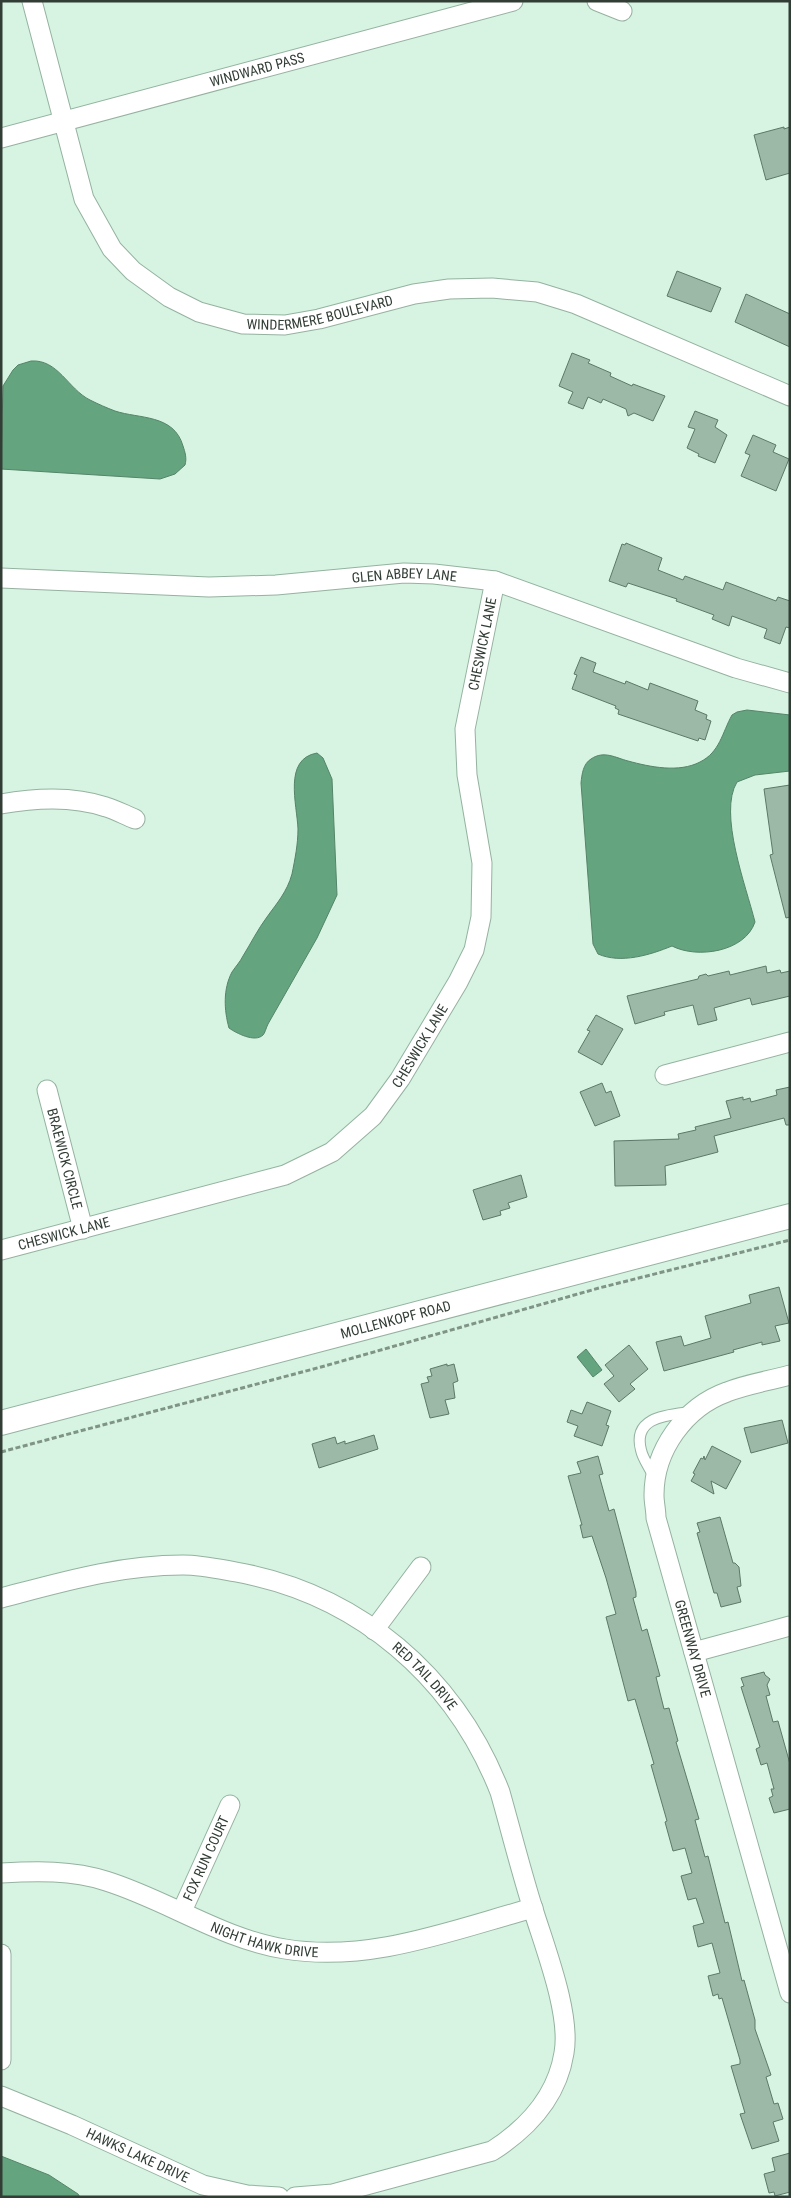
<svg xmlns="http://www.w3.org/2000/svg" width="791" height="2198" font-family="'Roboto Condensed',sans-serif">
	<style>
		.water { fill: #64a47f; stroke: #558569 }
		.building { fill: #9cb8a6; stroke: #5d7868 }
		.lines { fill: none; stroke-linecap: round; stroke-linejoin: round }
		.service-casing { stroke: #95b2a0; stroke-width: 12 }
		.minor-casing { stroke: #95b2a0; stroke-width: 21 }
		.tertiary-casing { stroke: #95b2a0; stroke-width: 26 }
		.path { stroke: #7f9486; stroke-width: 3; stroke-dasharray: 5 2.5; stroke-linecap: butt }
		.service { stroke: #fff; stroke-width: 10 }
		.minor { stroke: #fff; stroke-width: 19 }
		.tertiary { stroke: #fff; stroke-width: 24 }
		.labels { text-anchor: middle; stroke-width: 4.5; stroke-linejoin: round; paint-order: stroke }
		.street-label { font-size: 14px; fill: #313d35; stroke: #d6f4e1 }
	</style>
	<rect width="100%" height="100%" fill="#d6f4e1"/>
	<g class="water">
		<path d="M31,361C58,359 68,389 90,400C98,404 107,408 115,411C139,419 174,414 183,446C185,452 187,458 185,465L175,474L160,479L1,469L3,386L13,370L18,365Z"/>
		<path d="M747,710L790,715V771L755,775L737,782C718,813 746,886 755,922C745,952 697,959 672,946C650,955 621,964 598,954L593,944L581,783C582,774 583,764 591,759C604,750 616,758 628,761C650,767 679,773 700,762C720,752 722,733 732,715L737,712Z"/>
		<path d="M317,753L323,758L332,779L337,895L317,938L268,1024C266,1028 265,1033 263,1035C255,1043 236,1033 229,1028C224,1010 223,989 232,972C236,966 240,962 243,956C251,943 258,929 267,917C277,903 287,892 292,874C295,859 298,844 298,829C297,804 283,759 317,753Z"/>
		<polygon points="586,1349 602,1370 593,1377 577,1357"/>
		<polygon points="1,2156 49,2175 78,2194 80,2197 1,2197"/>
	</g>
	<g class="building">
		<polygon points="784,127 784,129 790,127 790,173 766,180 754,135"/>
		<polygon points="677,271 721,288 711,312 667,296"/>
		<polygon points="746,294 790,314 790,347 735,322"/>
		<polygon points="572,353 590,360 588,363 611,373 610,376 632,386 633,384 665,396 653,421 634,413 628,416 626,409 603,399 601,403 588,397 583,409 568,403 573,392 559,386"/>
		<polygon points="695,411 718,420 715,427 727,435 715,463 698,456 699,454 687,448 695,429 688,427"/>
		<polygon points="753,435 776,445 773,452 789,459 776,491 741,476 750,455 745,453"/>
		<polygon points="626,543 662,558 658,570 683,580 685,576 723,590 726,582 776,601 778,597 790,601 790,628 786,627 780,644 764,638 767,629 732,616 729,626 712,619 714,615 676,601 677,599 628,583 626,587 609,581 622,544 625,545"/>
		<polygon points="581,657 596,663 593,672 625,684 626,681 648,690 650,683 698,701 695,710 707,715 706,719 711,721 705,740 699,738 698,741 618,714 619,710 615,708 616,706 572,689 577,675 574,674"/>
		<polygon points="790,785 790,917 786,918 770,855 773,854 764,789"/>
		<polygon points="766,966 767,973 780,970 781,973 790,971 790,996 752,1005 750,998 714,1008 717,1020 698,1025 693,1005 664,1012 665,1015 635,1024 627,996 698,979 699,976 706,974 708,976 729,971 730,975"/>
		<polygon points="596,1015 623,1029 602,1065 578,1052 590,1031 587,1030"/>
		<polygon points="602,1083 606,1093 611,1091 620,1116 595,1126 580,1092"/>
		<polygon points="790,1087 790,1125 786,1125 784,1118 714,1136 718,1152 665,1166 666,1185 615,1186 614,1141 679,1139 678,1134 696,1130 695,1127 731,1118 726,1101 743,1097 743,1100 750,1098 751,1102 777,1095 776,1090"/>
		<polygon points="521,1175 527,1197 508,1203 510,1208 500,1211 501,1215 483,1220 473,1190"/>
		<polygon points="779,1287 789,1323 775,1326 780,1341 762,1345 762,1342 733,1350 734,1352 664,1371 656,1342 681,1336 684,1346 711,1338 705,1316 751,1303 749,1295"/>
		<polygon points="629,1345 648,1369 630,1384 635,1389 619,1402 604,1384 614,1376 605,1365"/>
		<polygon points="447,1364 447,1366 454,1364 458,1381 453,1383 455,1398 445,1400 449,1414 430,1418 421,1384 429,1382 427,1377 432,1376 430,1369"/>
		<polygon points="587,1402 611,1411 606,1425 609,1426 602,1446 574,1436 578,1426 567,1422 571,1410 582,1414"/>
		<polygon points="782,1420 788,1443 751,1453 744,1428"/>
		<polygon points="374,1435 378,1449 319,1468 312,1444 335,1437 337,1444 345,1441 345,1444"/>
		<polygon points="712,1446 741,1461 726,1489 711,1481 714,1494 691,1481 695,1474 693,1473 701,1458 703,1459 704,1456 705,1460"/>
		<polygon points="598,1456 603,1474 599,1475 609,1511 614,1509 636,1592 636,1597 633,1598 642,1631 647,1629 660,1676 656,1677 664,1709 669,1708 678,1741 676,1742 699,1819 695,1820 705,1857 708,1856 725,1923 728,1922 742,1981 744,1980 755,2020 755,2029 771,2075 766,2077 774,2104 778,2103 783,2119 773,2122 779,2141 752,2149 740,2114 745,2113 731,2066 740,2064 740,2060 722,1998 719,1999 718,1994 713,1996 708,1976 720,1973 712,1943 698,1947 693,1926 704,1923 696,1898 688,1900 681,1876 692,1873 685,1848 673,1851 665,1822 667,1821 651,1765 654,1764 635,1699 628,1701 606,1617 616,1614 606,1578 592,1536 583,1538 580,1525 582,1525 568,1476 581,1473 577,1462"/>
		<polygon points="720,1517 733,1563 735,1563 739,1567 741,1586 737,1587 741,1602 721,1607 717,1593 714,1593 697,1533 700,1532 697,1523"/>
		<polygon points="764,1672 765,1675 770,1679 767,1685 770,1695 766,1696 773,1722 778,1721 790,1764 790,1809 774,1813 769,1798 773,1796 771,1789 774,1789 767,1763 761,1765 756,1749 760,1747 741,1687 744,1686 741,1678"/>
		<polygon points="790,2153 790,2192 775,2196 774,2192 769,2193 764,2174 775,2171 772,2158"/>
	</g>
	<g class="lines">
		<g class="service-casing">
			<path id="service" d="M654,1478C651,1469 643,1460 641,1450C632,1416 669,1415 691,1412"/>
		</g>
		<g class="minor-casing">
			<g id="minor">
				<path id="s1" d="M32,1L84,199L112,249L133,271L169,297L199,312L243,324L285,325L319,319L414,294L449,289L492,288L537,292L576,304L790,396"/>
				<polyline points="597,1 622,11"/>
				<path id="s2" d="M1,138L513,1"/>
				<path id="s3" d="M1,578L209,587L276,585L404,573L434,574L495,581L736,668L790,683"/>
				<path d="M1,804C34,798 74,796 106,807C116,810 125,815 135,819"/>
				<polyline points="665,1075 790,1042"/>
				<path id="s4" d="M47,1090L83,1229"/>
				<path id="s5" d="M1,1250L285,1175L332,1152L373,1116L400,1079L458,982L474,950L481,917L482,863L467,775L465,729L495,581"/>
				<path id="s6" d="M790,1375C769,1381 747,1384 727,1392C685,1407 654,1450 654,1495C654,1503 656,1510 656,1518L790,1993"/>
				<path id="s7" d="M1,1598C62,1582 119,1565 183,1565C201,1565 219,1569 236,1572C359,1594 455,1677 500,1792C511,1831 521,1871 533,1909C545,1948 571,2014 564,2053C557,2097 528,2128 492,2151L333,2194L295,2197"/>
				<polyline points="374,1630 421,1567"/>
				<polyline points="694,1652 790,1626"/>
				<path id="s8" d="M1,1873C36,1871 72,1870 106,1881C167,1900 222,1939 285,1949C370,1963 452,1930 533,1908"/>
				<path id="s9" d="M182,1911L230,1805"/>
				<polyline points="1,1954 1,2060"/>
				<path id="s10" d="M1,2096L72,2125L203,2185L247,2195L279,2197"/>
			</g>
		</g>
		<g class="tertiary-casing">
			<g id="tertiary">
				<path id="s11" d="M1,1423L790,1216"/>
			</g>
		</g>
		<polyline class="path" points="1,1452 321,1367 599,1288 790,1240"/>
		<use href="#service" class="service"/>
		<use href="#minor" class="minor"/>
		<use href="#tertiary" class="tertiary"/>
	</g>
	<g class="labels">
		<g class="street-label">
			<text dy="5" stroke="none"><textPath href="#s2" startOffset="265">WINDWARD PASS</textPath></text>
			<text dy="5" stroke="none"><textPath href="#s1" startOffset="494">WINDERMERE BOULEVARD</textPath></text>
			<text dy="5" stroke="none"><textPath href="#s3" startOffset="404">GLEN ABBEY LANE</textPath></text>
			<text dy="5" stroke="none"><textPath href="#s5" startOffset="905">CHESWICK LANE</textPath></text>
			<text dy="5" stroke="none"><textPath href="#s5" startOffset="485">CHESWICK LANE</textPath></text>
			<text dy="5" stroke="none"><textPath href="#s4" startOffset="71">BRAEWICK CIRCLE</textPath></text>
			<text dy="5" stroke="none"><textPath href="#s5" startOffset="65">CHESWICK LANE</textPath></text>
			<text dy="5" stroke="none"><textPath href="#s11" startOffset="408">MOLLENKOPF ROAD</textPath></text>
			<text dy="5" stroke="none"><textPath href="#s6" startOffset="358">GREENWAY DRIVE</textPath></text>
			<text dy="5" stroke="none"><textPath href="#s7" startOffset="459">RED TAIL DRIVE</textPath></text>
			<text dy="5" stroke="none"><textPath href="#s9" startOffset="58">FOX RUN COURT</textPath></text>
			<text dy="5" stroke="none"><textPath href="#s8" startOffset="276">NIGHT HAWK DRIVE</textPath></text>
			<text dy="5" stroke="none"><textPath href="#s10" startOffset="149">HAWKS LAKE DRIVE</textPath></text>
		</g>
	</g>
	<rect width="791" height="2198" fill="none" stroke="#313d35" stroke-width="5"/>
</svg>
